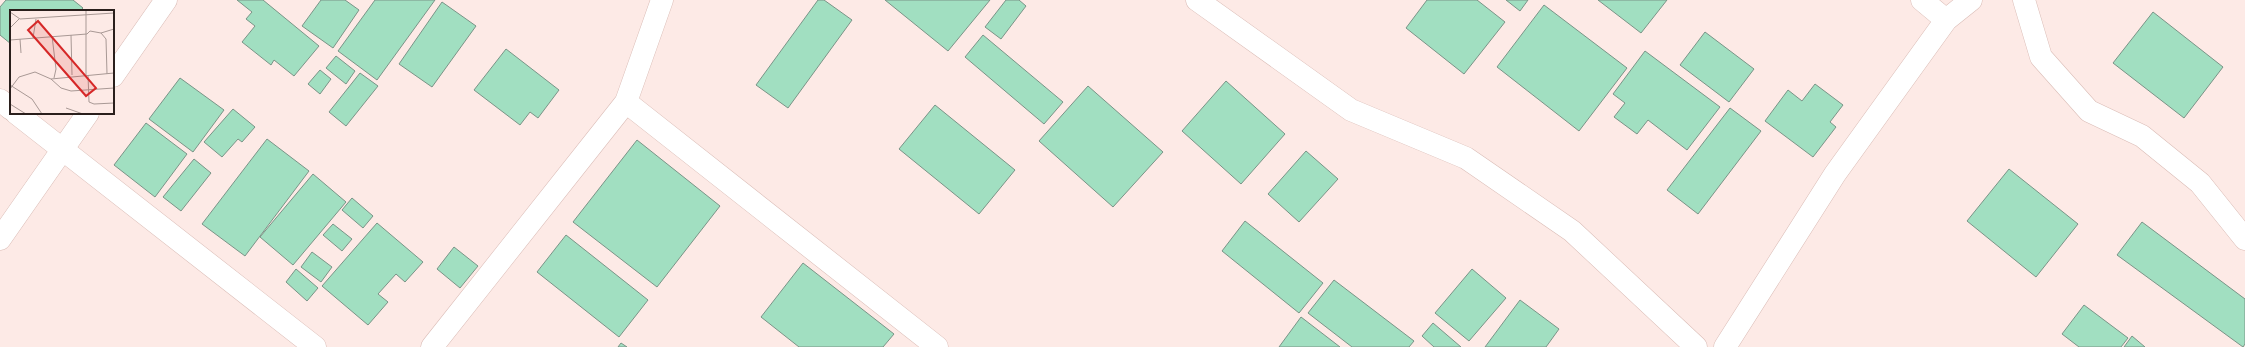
<svg xmlns="http://www.w3.org/2000/svg" width="2245" height="347" font-family="'Titillium Web',sans-serif">
	<style>
		.building { fill: #a1dfc1; stroke: #7a9487 }
		.lines { fill: none; stroke-linecap: round; stroke-linejoin: round }
		.minor-casing { stroke: #dabcb6; stroke-width: 23 }
		.minor { stroke: #fff; stroke-width: 22 }
		.inset-road { fill: none; stroke: #a99995; stroke-width: 1 }
		.view { fill: #d62828; fill-opacity: 0.15; stroke: #d62828; stroke-width: 2 }
		.inset-edge { fill: none; stroke: #2a1f1c; stroke-width: 2 }
	</style>
	<rect width="100%" height="100%" fill="#fdeae6"/>
	<g class="building">
		<polygon points="6,0 73,0 83,8 80,11 11,11 11,44 0,35 0,7"/>
		<polygon points="237,0 263,0 319,46 294,76 274,60 271,65 242,42 255,26 246,19 252,12"/>
		<polygon points="321,0 345,0 359,10 333,48 302,26"/>
		<polygon points="375,0 435,0 377,80 338,51"/>
		<polygon points="818,0 824,0 852,20 788,108 756,85"/>
		<polygon points="885,0 990,0 948,51"/>
		<polygon points="1006,0 1019,0 1026,6 1001,39 985,27"/>
		<polygon points="1427,0 1477,0 1505,22 1464,74 1406,28"/>
		<polygon points="1506,0 1528,0 1520,11"/>
		<polygon points="1598,0 1667,0 1641,33"/>
		<polygon points="442,2 476,26 432,87 399,64"/>
		<polygon points="1544,5 1627,68 1579,131 1497,67"/>
		<polygon points="2153,12 2223,67 2184,118 2113,63"/>
		<polygon points="1705,32 1754,69 1729,102 1680,65"/>
		<polygon points="983,35 1063,102 1044,124 965,57"/>
		<polygon points="506,49 559,90 538,118 530,112 520,125 474,90"/>
		<polygon points="1645,51 1720,107 1687,150 1648,120 1637,134 1614,117 1625,103 1613,94"/>
		<polygon points="336,56 355,71 346,84 326,68"/>
		<polygon points="320,70 331,79 320,94 308,84"/>
		<polygon points="360,73 378,86 346,126 329,112"/>
		<polygon points="180,78 224,110 193,152 149,119"/>
		<polygon points="1226,81 1285,134 1241,184 1182,131"/>
		<polygon points="1815,84 1843,105 1830,122 1836,127 1813,157 1765,121 1788,90 1802,101"/>
		<polygon points="1088,86 1163,152 1113,207 1039,141"/>
		<polygon points="935,105 1015,170 979,214 899,149"/>
		<polygon points="1730,108 1761,131 1698,214 1667,190"/>
		<polygon points="233,109 255,127 242,142 238,139 222,157 204,142"/>
		<polygon points="146,123 187,154 155,197 114,165"/>
		<polygon points="267,139 309,171 245,256 202,224"/>
		<polygon points="637,140 720,206 657,287 573,222"/>
		<polygon points="1306,151 1338,179 1299,222 1268,194"/>
		<polygon points="194,159 211,173 181,211 163,197"/>
		<polygon points="2009,169 2078,224 2036,277 1967,221"/>
		<polygon points="313,174 346,202 293,265 260,237"/>
		<polygon points="352,198 373,216 363,228 342,210"/>
		<polygon points="1245,221 1323,283 1299,313 1222,251"/>
		<polygon points="2142,222 2245,299 2245,344 2243,347 2117,255"/>
		<polygon points="377,223 423,262 405,282 396,274 378,294 388,302 368,325 322,286"/>
		<polygon points="333,224 352,239 342,251 323,235"/>
		<polygon points="566,235 648,300 619,337 537,272"/>
		<polygon points="454,247 478,266 460,288 437,269"/>
		<polygon points="312,252 332,267 321,282 301,267"/>
		<polygon points="803,263 894,334 883,347 799,347 761,317"/>
		<polygon points="296,269 318,288 307,301 286,282"/>
		<polygon points="1472,269 1506,298 1469,341 1435,313"/>
		<polygon points="1334,280 1414,341 1409,347 1352,347 1308,313"/>
		<polygon points="1520,300 1559,329 1546,347 1485,347"/>
		<polygon points="2084,305 2128,338 2121,347 2079,347 2062,334"/>
		<polygon points="1301,317 1340,347 1279,347"/>
		<polygon points="1433,323 1461,347 1434,347 1422,336"/>
		<polygon points="2132,336 2145,347 2124,347"/>
		<polygon points="621,343 627,347 618,347"/>
	</g>
	<g class="lines">
		<g class="minor-casing">
			<g id="minor">
				<polyline points="1197,0 1351,110 1466,158 1572,231 1696,347"/>
				<polyline points="1922,0 1946,20"/>
				<polyline points="2024,0 2041,57 2089,111 2142,136 2200,183 2245,239"/>
				<polyline points="113,76 166,0"/>
				<polyline points="0,100 11,109"/>
				<polyline points="626,102 937,347"/>
				<polyline points="16,113 315,347"/>
				<polyline points="0,239 88,113"/>
				<polyline points="432,347 626,102 662,0"/>
				<polyline points="1725,347 1835,174 1946,20 1971,0"/>
			</g>
		</g>
		<use href="#minor" class="minor"/>
	</g>
	<g transform="translate(10 10)">
		<rect width="104" height="104" fill="#fdeae6"/>
		<path class="inset-road" d="M0,2L10,9L104,3M0,18L9,9M91,23L96,29L97,64M61,25L62,65M42,26L46,59L44,68M23,28L26,9M10,29L11,43M0,30L77,24L80,21L91,23L104,19M76,65V0M78,65L79,92L84,94L104,93M41,69L51,78L61,81L104,78M0,75L22,89L32,104M0,79L9,67L25,62L41,69L104,63M0,94L16,104M56,98L73,104"/>
		<path class="view" d="M28,11L86,78L76,86L18,20Z"/>
		<rect width="104" height="104" class="inset-edge"/>
	</g>
</svg>
